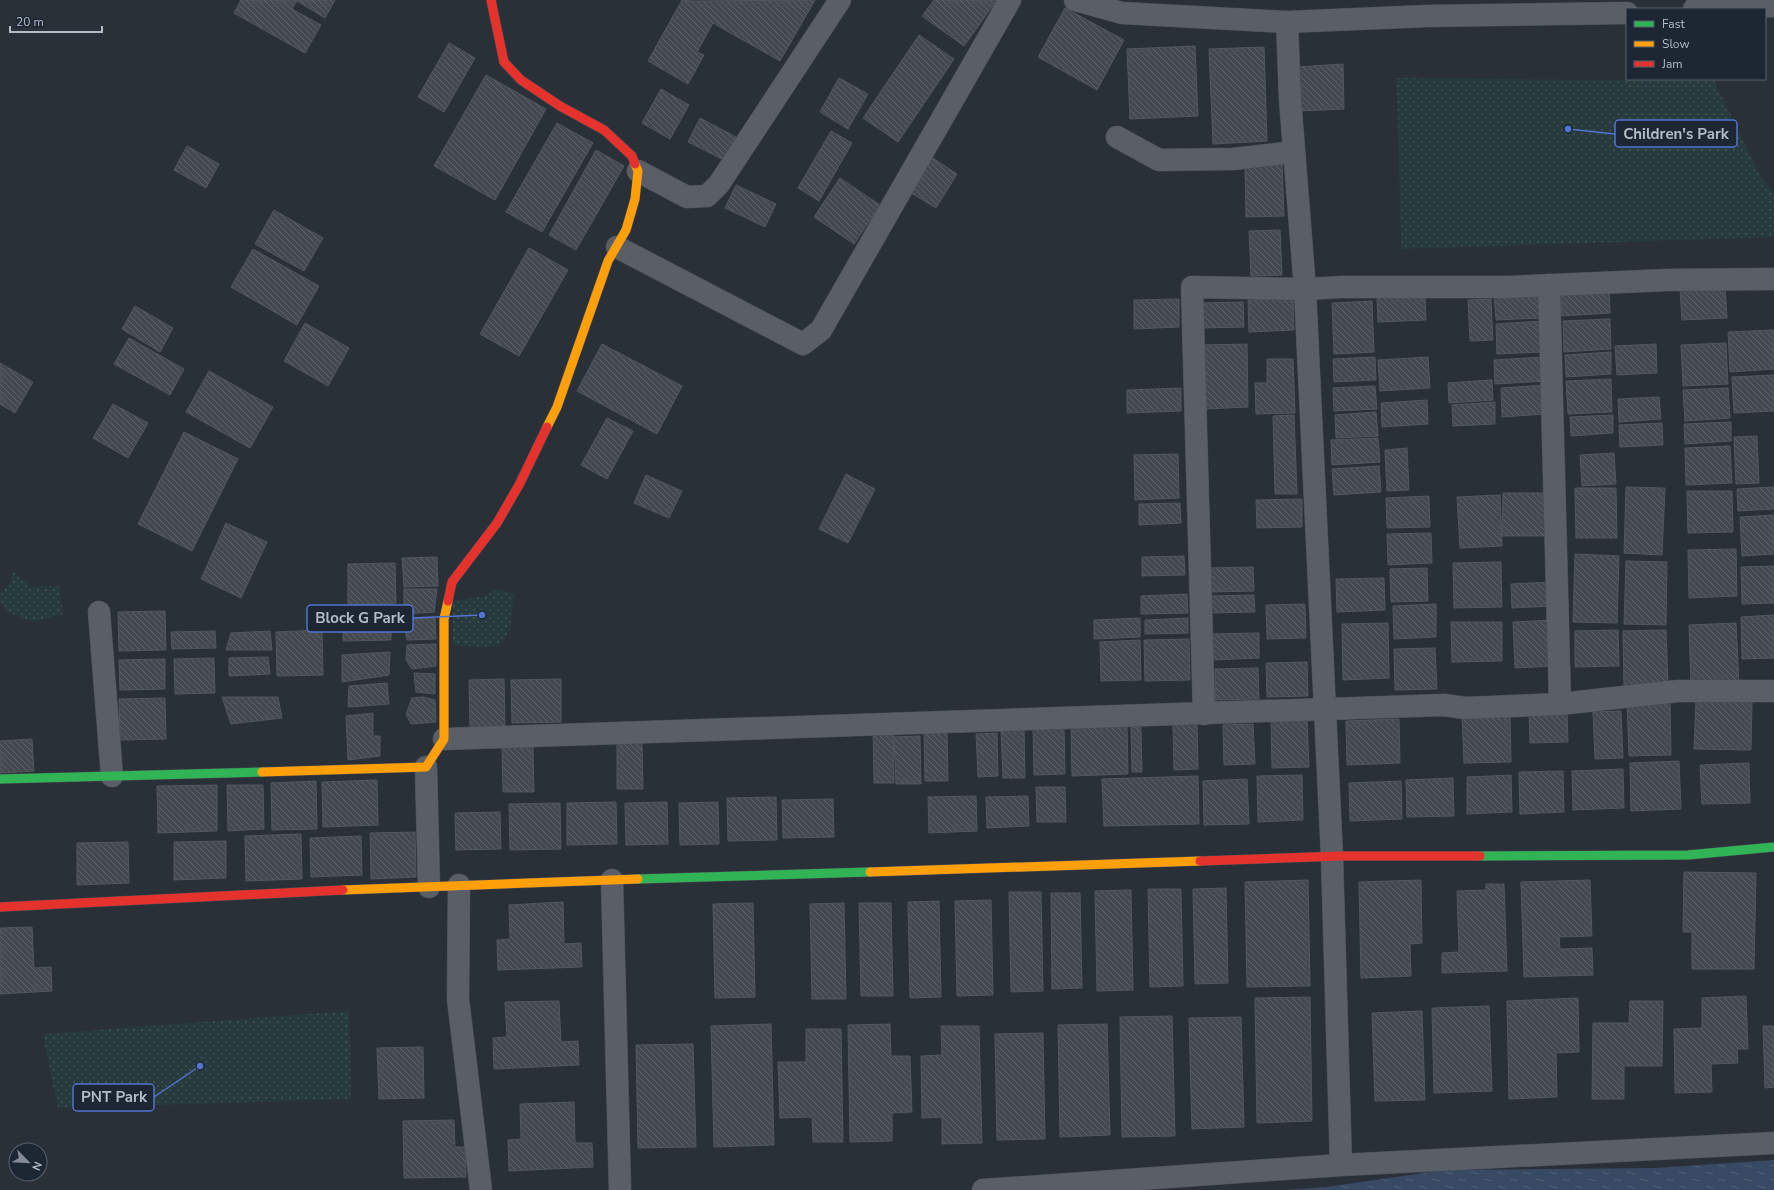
<svg xmlns="http://www.w3.org/2000/svg" width="1774" height="1190" font-family="'Nunito Sans',sans-serif">
	<style>
		.grass { fill: url(#grass-dots) }
		.water { fill: url(#water-ripples) }
		.building { fill: url(#building-back-hatch); stroke: #52575f }
		.lines { fill: none; stroke-linecap: round; stroke-linejoin: round }
		.street-casing { stroke: #484c53; stroke-width: 23 }
		.fast-casing { stroke: #484c53; stroke-width: 10 }
		.slow-casing { stroke: #484c53; stroke-width: 10 }
		.jam-casing { stroke: #484c53; stroke-width: 10 }
		.street { stroke: #5a5e66; stroke-width: 22 }
		.fast { stroke: #30b455; stroke-width: 9 }
		.slow { stroke: #ff9f0a; stroke-width: 9 }
		.jam { stroke: #e5322d; stroke-width: 9 }
		.leader { fill: none; stroke: #5274d3; stroke-width: 1.5 }
		.callout-dot { fill: #5274d3; stroke: #1d2633; stroke-width: 1.5 }
		.callout { fill: #1d2633; stroke: #5274d3; stroke-width: 1.5 }
		.callout-label { font-size: 15px; text-anchor: middle; font-weight: bold; fill: #b4bcc9 }
	</style>
	<defs>
		<pattern id="grass-dots" width="8" height="8" patternUnits="userSpaceOnUse"><rect width="8" height="8" fill="#273a3e"/><path d="M2 2h.1M6 6h.1" fill="none" stroke="#445559" stroke-width="1.8" stroke-linecap="round"/></pattern>
		<pattern id="water-ripples" width="26" height="14" patternUnits="userSpaceOnUse"><rect width="26" height="14" fill="#384963"/><path d="M2 4q2-2 4 0t4 0M15 11q2-2 4 0t4 0" fill="none" stroke="#526178"/></pattern>
		<pattern id="building-back-hatch" width="6" height="6" patternUnits="userSpaceOnUse"><rect width="6" height="6" fill="#444950"/><path d="M-1 5l2 2M0 0l6 6M5-1l2 2" fill="none" stroke="#5d6168"/></pattern>
	</defs>
	<rect width="100%" height="100%" fill="#2a3038"/>
	<g class="grass">
		<polygon points="1397,78 1714,81 1761,177 1774,193 1774,237 1401,249"/>
		<polygon points="14,572 32,587 59,586 63,614 34,622 8,612 0,601 0,594 9,584"/>
		<polygon points="496,589 514,594 510,629 500,644 487,647 453,645 453,601 485,596"/>
		<polygon points="349,1011 351,1099 58,1108 43,1034"/>
	</g>
	<polygon class="water" points="1774,1160 1774,1190 1286,1190 1326,1187 1445,1170 1655,1168"/>
	<g class="building">
		<polygon points="241,0 335,0 325,18 297,1 292,9 321,25 305,53 234,13"/>
		<polygon points="682,0 693,1 815,0 780,61 713,23 697,52 704,55 688,84 648,61"/>
		<polygon points="934,0 997,0 964,46 922,16"/>
		<polygon points="1065,8 1124,40 1097,90 1038,57"/>
		<polygon points="919,35 954,59 898,142 863,118"/>
		<polygon points="449,43 475,58 444,112 418,97"/>
		<polygon points="1195,46 1198,116 1130,119 1127,49"/>
		<polygon points="1264,47 1267,141 1213,144 1209,49"/>
		<polygon points="1343,64 1344,109 1298,111 1297,67"/>
		<polygon points="486,75 546,109 495,200 434,166"/>
		<polygon points="839,78 868,94 848,129 820,112"/>
		<polygon points="661,89 689,105 670,139 642,123"/>
		<polygon points="700,118 736,137 724,160 688,142"/>
		<polygon points="557,123 593,143 542,232 506,212"/>
		<polygon points="831,131 852,143 819,201 798,188"/>
		<polygon points="187,146 219,164 206,188 174,170"/>
		<polygon points="596,150 624,166 576,250 549,235"/>
		<polygon points="930,156 957,174 936,208 908,191"/>
		<polygon points="1282,165 1284,216 1246,217 1245,166"/>
		<polygon points="840,178 880,205 854,244 814,217"/>
		<polygon points="736,185 776,204 765,227 725,208"/>
		<polygon points="274,210 323,238 304,271 255,244"/>
		<polygon points="1280,230 1282,275 1251,276 1249,231"/>
		<polygon points="529,248 568,270 519,356 480,334"/>
		<polygon points="253,249 319,286 297,325 231,287"/>
		<polygon points="1725,287 1727,318 1682,320 1680,289"/>
		<polygon points="1540,291 1541,318 1496,320 1494,294"/>
		<polygon points="1609,291 1610,313 1562,316 1560,294"/>
		<polygon points="1425,295 1426,320 1378,322 1377,297"/>
		<polygon points="1293,298 1294,330 1249,332 1248,300"/>
		<polygon points="1179,299 1179,327 1134,329 1134,300"/>
		<polygon points="1491,299 1493,340 1470,341 1468,300"/>
		<polygon points="1372,301 1374,352 1334,354 1332,303"/>
		<polygon points="1243,302 1244,327 1202,328 1201,303"/>
		<polygon points="135,306 173,328 160,352 122,329"/>
		<polygon points="1610,319 1611,349 1564,352 1563,321"/>
		<polygon points="1542,321 1543,352 1497,354 1496,324"/>
		<polygon points="305,323 349,348 328,386 284,361"/>
		<polygon points="1774,330 1774,369 1730,372 1728,332"/>
		<polygon points="129,338 184,369 170,395 114,364"/>
		<polygon points="1726,343 1728,384 1683,386 1681,345"/>
		<polygon points="602,344 682,386 657,434 577,391"/>
		<polygon points="1247,344 1248,407 1204,409 1202,345"/>
		<polygon points="1656,344 1657,373 1617,375 1615,346"/>
		<polygon points="1611,352 1611,374 1566,377 1565,355"/>
		<polygon points="1375,357 1376,380 1334,382 1333,359"/>
		<polygon points="1428,357 1430,388 1380,391 1378,360"/>
		<polygon points="1545,357 1546,381 1495,384 1494,360"/>
		<polygon points="1267,359 1293,359 1295,413 1256,414 1255,383 1267,383"/>
		<polygon points="0,363 33,382 15,413 0,404"/>
		<polygon points="209,371 273,407 250,448 186,412"/>
		<polygon points="1774,375 1774,411 1734,413 1732,377"/>
		<polygon points="1611,379 1612,412 1568,414 1566,381"/>
		<polygon points="1492,380 1493,400 1449,403 1448,383"/>
		<polygon points="1545,385 1546,414 1502,417 1501,388"/>
		<polygon points="1375,386 1377,409 1334,411 1333,388"/>
		<polygon points="1181,388 1181,411 1127,413 1127,390"/>
		<polygon points="1728,388 1730,418 1685,421 1683,390"/>
		<polygon points="1659,397 1661,419 1619,422 1618,399"/>
		<polygon points="1427,400 1428,424 1382,427 1381,403"/>
		<polygon points="1495,402 1495,424 1453,426 1452,405"/>
		<polygon points="113,404 148,423 128,458 93,438"/>
		<polygon points="1376,412 1378,436 1336,438 1335,415"/>
		<polygon points="1294,415 1297,494 1275,494 1273,416"/>
		<polygon points="1613,415 1613,433 1571,436 1570,417"/>
		<polygon points="607,418 633,431 607,479 581,465"/>
		<polygon points="1731,422 1731,441 1685,444 1684,424"/>
		<polygon points="1662,423 1663,445 1620,447 1619,425"/>
		<polygon points="184,432 238,459 192,551 138,524"/>
		<polygon points="1757,436 1759,483 1736,484 1734,437"/>
		<polygon points="1378,438 1380,462 1332,465 1331,440"/>
		<polygon points="1730,446 1732,483 1686,485 1685,448"/>
		<polygon points="1407,448 1409,490 1387,491 1385,450"/>
		<polygon points="1614,453 1616,484 1582,486 1580,455"/>
		<polygon points="1178,454 1179,498 1135,500 1134,455"/>
		<polygon points="1379,466 1381,492 1334,495 1332,469"/>
		<polygon points="846,474 875,489 848,543 819,529"/>
		<polygon points="646,475 682,491 669,518 634,503"/>
		<polygon points="1626,487 1665,488 1662,555 1624,553"/>
		<polygon points="1774,487 1774,509 1738,511 1737,489"/>
		<polygon points="1575,488 1616,488 1617,538 1576,538"/>
		<polygon points="1687,491 1732,491 1733,532 1688,533"/>
		<polygon points="1503,493 1548,493 1547,536 1502,536"/>
		<polygon points="1500,495 1502,546 1460,548 1457,497"/>
		<polygon points="1429,496 1430,527 1387,528 1386,498"/>
		<polygon points="1302,499 1302,527 1257,528 1256,500"/>
		<polygon points="1180,503 1181,523 1139,525 1139,504"/>
		<polygon points="1774,515 1774,554 1742,556 1740,517"/>
		<polygon points="226,523 267,542 241,598 201,579"/>
		<polygon points="1431,533 1432,563 1388,565 1387,534"/>
		<polygon points="1736,549 1737,596 1689,598 1688,550"/>
		<polygon points="1575,554 1619,556 1617,623 1573,622"/>
		<polygon points="1184,556 1185,575 1142,576 1142,557"/>
		<polygon points="437,557 438,586 404,587 402,558"/>
		<polygon points="1626,561 1667,562 1666,625 1624,624"/>
		<polygon points="1501,562 1502,607 1454,608 1453,563"/>
		<polygon points="395,563 396,603 348,605 348,564"/>
		<polygon points="1774,566 1774,603 1742,604 1741,567"/>
		<polygon points="1253,567 1254,591 1211,592 1210,568"/>
		<polygon points="1427,568 1428,601 1391,602 1390,569"/>
		<polygon points="1384,578 1385,610 1337,612 1336,579"/>
		<polygon points="1551,582 1552,606 1512,608 1511,584"/>
		<polygon points="404,589 437,589 434,612 404,614"/>
		<polygon points="1187,594 1188,613 1141,614 1141,596"/>
		<polygon points="1254,595 1255,612 1208,613 1207,596"/>
		<polygon points="1305,604 1306,638 1267,639 1266,605"/>
		<polygon points="1436,604 1436,637 1394,639 1393,606"/>
		<polygon points="165,611 166,650 119,651 118,612"/>
		<polygon points="343,615 391,615 391,640 343,641"/>
		<polygon points="1774,615 1774,658 1742,659 1741,617"/>
		<polygon points="435,618 436,639 407,640 403,619"/>
		<polygon points="1140,618 1140,637 1094,639 1094,620"/>
		<polygon points="1188,618 1188,633 1145,634 1145,620"/>
		<polygon points="1553,620 1556,666 1515,668 1513,622"/>
		<polygon points="1451,622 1502,622 1502,661 1452,662"/>
		<polygon points="1388,623 1389,678 1343,680 1342,624"/>
		<polygon points="1736,623 1739,684 1691,686 1689,625"/>
		<polygon points="322,630 323,675 277,676 276,632"/>
		<polygon points="1618,630 1619,666 1575,667 1575,631"/>
		<polygon points="1666,630 1668,685 1624,687 1623,631"/>
		<polygon points="215,631 216,648 172,649 171,632"/>
		<polygon points="270,631 272,650 226,650 231,633"/>
		<polygon points="1259,633 1259,658 1212,660 1211,634"/>
		<polygon points="1189,639 1190,680 1145,681 1144,640"/>
		<polygon points="1140,640 1141,680 1101,681 1100,642"/>
		<polygon points="436,644 436,666 412,669 406,660 407,645"/>
		<polygon points="1435,648 1437,689 1395,690 1394,649"/>
		<polygon points="390,652 389,675 342,682 342,655"/>
		<polygon points="268,657 270,674 229,676 229,658"/>
		<polygon points="214,658 215,693 175,694 174,659"/>
		<polygon points="165,659 165,689 120,690 119,660"/>
		<polygon points="1307,662 1308,696 1267,697 1266,663"/>
		<polygon points="1258,668 1259,699 1215,700 1215,669"/>
		<polygon points="414,673 435,674 435,694 416,692"/>
		<polygon points="504,679 505,730 470,730 469,680"/>
		<polygon points="561,679 561,722 512,723 511,680"/>
		<polygon points="387,683 389,704 348,707 349,686"/>
		<polygon points="222,697 278,697 282,718 231,724"/>
		<polygon points="423,697 435,700 436,722 411,724 406,714 412,698"/>
		<polygon points="165,698 166,739 120,740 119,699"/>
		<polygon points="1696,701 1752,702 1751,750 1694,749"/>
		<polygon points="1670,702 1671,755 1629,756 1627,703"/>
		<polygon points="1621,711 1623,758 1595,759 1593,712"/>
		<polygon points="1567,712 1568,742 1530,743 1529,713"/>
		<polygon points="373,713 373,736 380,736 380,756 348,760 346,716"/>
		<polygon points="1510,714 1511,762 1464,763 1462,716"/>
		<polygon points="1307,718 1309,767 1272,768 1271,719"/>
		<polygon points="1399,719 1400,763 1347,765 1346,721"/>
		<polygon points="1197,723 1198,769 1174,770 1173,724"/>
		<polygon points="1253,724 1255,764 1224,765 1223,725"/>
		<polygon points="1127,726 1128,774 1072,776 1071,728"/>
		<polygon points="893,727 894,783 874,783 873,728"/>
		<polygon points="1064,727 1065,774 1034,775 1033,728"/>
		<polygon points="1131,727 1141,727 1142,772 1132,772"/>
		<polygon points="1024,730 1025,778 1003,778 1001,731"/>
		<polygon points="924,732 947,732 948,781 925,781"/>
		<polygon points="997,733 998,776 978,777 976,734"/>
		<polygon points="920,736 921,784 896,784 894,737"/>
		<polygon points="32,739 34,771 0,773 0,741"/>
		<polygon points="617,741 642,741 643,789 617,789"/>
		<polygon points="502,746 533,746 534,792 503,792"/>
		<polygon points="1679,761 1681,809 1631,811 1630,763"/>
		<polygon points="1749,763 1750,803 1702,804 1700,765"/>
		<polygon points="1623,769 1624,808 1573,810 1572,771"/>
		<polygon points="1563,771 1564,812 1520,814 1519,772"/>
		<polygon points="1302,775 1303,820 1258,822 1257,776"/>
		<polygon points="1511,775 1512,812 1467,814 1467,777"/>
		<polygon points="1198,776 1199,824 1104,826 1102,779"/>
		<polygon points="1453,778 1454,816 1407,817 1406,780"/>
		<polygon points="1247,779 1249,824 1204,825 1203,781"/>
		<polygon points="377,780 378,825 323,827 322,782"/>
		<polygon points="316,781 317,829 272,830 271,783"/>
		<polygon points="1401,781 1402,819 1350,821 1349,783"/>
		<polygon points="217,785 217,831 158,833 157,786"/>
		<polygon points="227,785 263,785 264,829 228,831"/>
		<polygon points="1036,787 1065,787 1066,822 1037,822"/>
		<polygon points="976,796 977,831 929,833 928,797"/>
		<polygon points="1028,796 1029,826 987,828 986,797"/>
		<polygon points="776,797 777,840 728,841 727,798"/>
		<polygon points="833,799 834,837 783,838 782,800"/>
		<polygon points="616,802 617,844 567,845 567,803"/>
		<polygon points="667,802 668,844 626,845 625,803"/>
		<polygon points="718,802 719,844 680,845 679,803"/>
		<polygon points="560,803 561,849 510,850 509,804"/>
		<polygon points="500,812 501,849 456,850 455,813"/>
		<polygon points="415,832 416,877 371,879 370,833"/>
		<polygon points="301,834 302,879 246,881 245,836"/>
		<polygon points="361,836 362,875 311,877 310,838"/>
		<polygon points="226,841 226,878 174,880 174,842"/>
		<polygon points="128,842 129,883 77,885 77,843"/>
		<polygon points="1684,872 1756,873 1754,969 1692,969 1692,932 1683,932"/>
		<polygon points="1308,880 1310,986 1247,987 1245,882"/>
		<polygon points="1421,880 1422,943 1410,944 1411,976 1361,978 1359,882"/>
		<polygon points="1590,880 1592,936 1559,937 1560,949 1592,948 1593,975 1524,977 1521,882"/>
		<polygon points="1486,884 1504,884 1507,971 1442,973 1442,953 1459,952 1457,891 1486,890"/>
		<polygon points="1226,888 1228,983 1195,984 1193,889"/>
		<polygon points="1148,889 1181,889 1183,986 1150,987"/>
		<polygon points="1131,890 1133,990 1097,991 1095,891"/>
		<polygon points="1009,892 1041,892 1043,991 1011,992"/>
		<polygon points="1051,893 1080,893 1082,988 1052,989"/>
		<polygon points="991,900 993,995 957,996 955,901"/>
		<polygon points="939,901 941,997 910,998 908,902"/>
		<polygon points="563,902 564,944 581,943 582,967 498,970 497,940 510,939 509,905"/>
		<polygon points="753,903 755,997 715,998 713,904"/>
		<polygon points="844,903 846,999 812,999 810,904"/>
		<polygon points="859,903 891,903 893,996 861,996"/>
		<polygon points="32,927 34,968 51,967 52,991 0,994 0,928"/>
		<polygon points="1746,996 1748,1049 1737,1049 1738,1063 1711,1064 1712,1092 1675,1093 1674,1029 1702,1028 1702,998"/>
		<polygon points="1310,997 1312,1121 1257,1123 1255,998"/>
		<polygon points="1578,998 1579,1052 1556,1053 1557,1097 1509,1099 1507,1001"/>
		<polygon points="559,1001 561,1042 578,1041 579,1065 494,1069 493,1038 507,1037 505,1002"/>
		<polygon points="1630,1001 1663,1001 1662,1066 1624,1066 1624,1099 1592,1099 1593,1023 1629,1023"/>
		<polygon points="1489,1006 1492,1091 1434,1093 1432,1008"/>
		<polygon points="1422,1011 1425,1100 1375,1101 1372,1013"/>
		<polygon points="1172,1016 1175,1136 1122,1137 1120,1017"/>
		<polygon points="1241,1017 1244,1127 1192,1129 1189,1018"/>
		<polygon points="771,1024 774,1145 714,1147 711,1026"/>
		<polygon points="890,1024 891,1056 910,1056 912,1112 892,1113 892,1141 850,1142 848,1025"/>
		<polygon points="1107,1024 1110,1135 1060,1137 1058,1025"/>
		<polygon points="941,1026 979,1026 982,1143 942,1144 942,1117 922,1118 921,1056 942,1055"/>
		<polygon points="1763,1026 1774,1026 1774,1087 1765,1088"/>
		<polygon points="806,1029 841,1029 843,1142 813,1142 812,1117 780,1118 778,1062 806,1062"/>
		<polygon points="1043,1033 1045,1139 997,1140 995,1034"/>
		<polygon points="693,1044 696,1147 638,1148 636,1045"/>
		<polygon points="423,1047 424,1098 379,1099 377,1048"/>
		<polygon points="574,1102 575,1143 592,1143 593,1167 509,1171 508,1140 521,1139 520,1104"/>
		<polygon points="454,1120 455,1147 465,1147 466,1177 404,1178 403,1121"/>
	</g>
	<g class="lines">
		<g class="street-casing">
			<g id="street">
				<polyline points="1075,0 1122,13 1287,22 1427,16 1627,13"/>
				<polyline points="1694,9 1774,6"/>
				<polyline points="1287,22 1290,99 1305,289 1332,857 1341,1165"/>
				<polyline points="1117,137 1159,160 1233,159 1294,152"/>
				<polyline points="638,171 687,197 707,196 719,184 840,0"/>
				<polyline points="617,247 803,344 821,330 1010,0"/>
				<polyline points="1549,285 1560,704"/>
				<polyline points="99,612 112,776"/>
				<polyline points="1204,714 1192,287 1305,289 1343,287 1509,287 1667,280 1774,279"/>
				<polyline points="444,739 1444,705 1465,708 1560,704 1678,691 1774,691"/>
				<polyline points="426,767 429,887"/>
				<polyline points="612,880 620,1190"/>
				<polyline points="459,885 458,999 481,1190"/>
				<polyline points="983,1190 1341,1165 1774,1143"/>
			</g>
		</g>
		<g class="fast-casing">
			<g id="fast">
				<polyline points="0,779 262,772"/>
				<polyline points="1480,856 1688,855 1774,847"/>
				<polyline points="638,879 870,872"/>
			</g>
		</g>
		<g class="slow-casing">
			<g id="slow">
				<polyline points="547,427 557,407 608,261 626,230 635,199 638,171 635,164"/>
				<polyline points="262,772 426,767 444,739 444,619 448,601"/>
				<polyline points="870,872 1200,861"/>
				<polyline points="343,890 638,879"/>
			</g>
		</g>
		<g class="jam-casing">
			<g id="jam">
				<polyline points="491,0 504,62 521,80 560,106 604,130 632,156 635,164"/>
				<polyline points="448,601 452,582 497,523 519,485 547,427"/>
				<polyline points="1200,861 1341,856 1480,856"/>
				<polyline points="0,907 343,890"/>
			</g>
		</g>
		<use href="#street" class="street"/>
		<use href="#fast" class="fast"/>
		<use href="#slow" class="slow"/>
		<use href="#jam" class="jam"/>
	</g>
	<path class="leader" d="M1568 129L1615 134M482 615L413 618M200 1066L154 1097"/>
	<g class="callout-dot">
		<circle cx="1568" cy="129" r="4"/>
		<circle cx="482" cy="615" r="4"/>
		<circle cx="200" cy="1066" r="4"/>
	</g>
	<g class="callout">
		<rect x="1615" y="120" width="122" height="27" rx="4"/>
		<rect x="307" y="605" width="106" height="27" rx="4"/>
		<rect x="73" y="1084" width="81" height="27" rx="4"/>
	</g>
	<g class="callout-label">
		<text x="1676" y="139">Children's Park</text>
		<text x="360" y="623">Block G Park</text>
		<text x="114" y="1102">PNT Park</text>
	</g>
	<rect x="1626" y="8" width="140" height="72" fill="#1d2633" stroke="#59626f"/>
	<rect x="1634" y="21" width="20" height="6" fill="#30b455" stroke="#59626f"/>
	<text x="1662" y="28" font-size="12" fill="#b4bcc9">Fast</text>
	<rect x="1634" y="41" width="20" height="6" fill="#ff9f0a" stroke="#59626f"/>
	<text x="1662" y="48" font-size="12" fill="#b4bcc9">Slow</text>
	<rect x="1634" y="61" width="20" height="6" fill="#e5322d" stroke="#59626f"/>
	<text x="1662" y="68" font-size="12" fill="#b4bcc9">Jam</text>
	<g transform="translate(28 1162) rotate(114)"><circle r="19" fill="#1d2633" stroke="#59626f"/>
	<path d="M0-3L7 15L0 10L-7 15Z" fill="#848b96"/>
	<text y="-6" font-size="11" font-weight="bold" text-anchor="middle" fill="#b4bcc9">N</text>
	</g>
	<path d="M10 26v6h92v-6" fill="none" stroke="#b4bcc9" stroke-width="2"/>
	<text x="16" y="26" font-size="12" fill="#b4bcc9" stroke="#1d2633" stroke-width="3" paint-order="stroke">20 m</text>
</svg>
